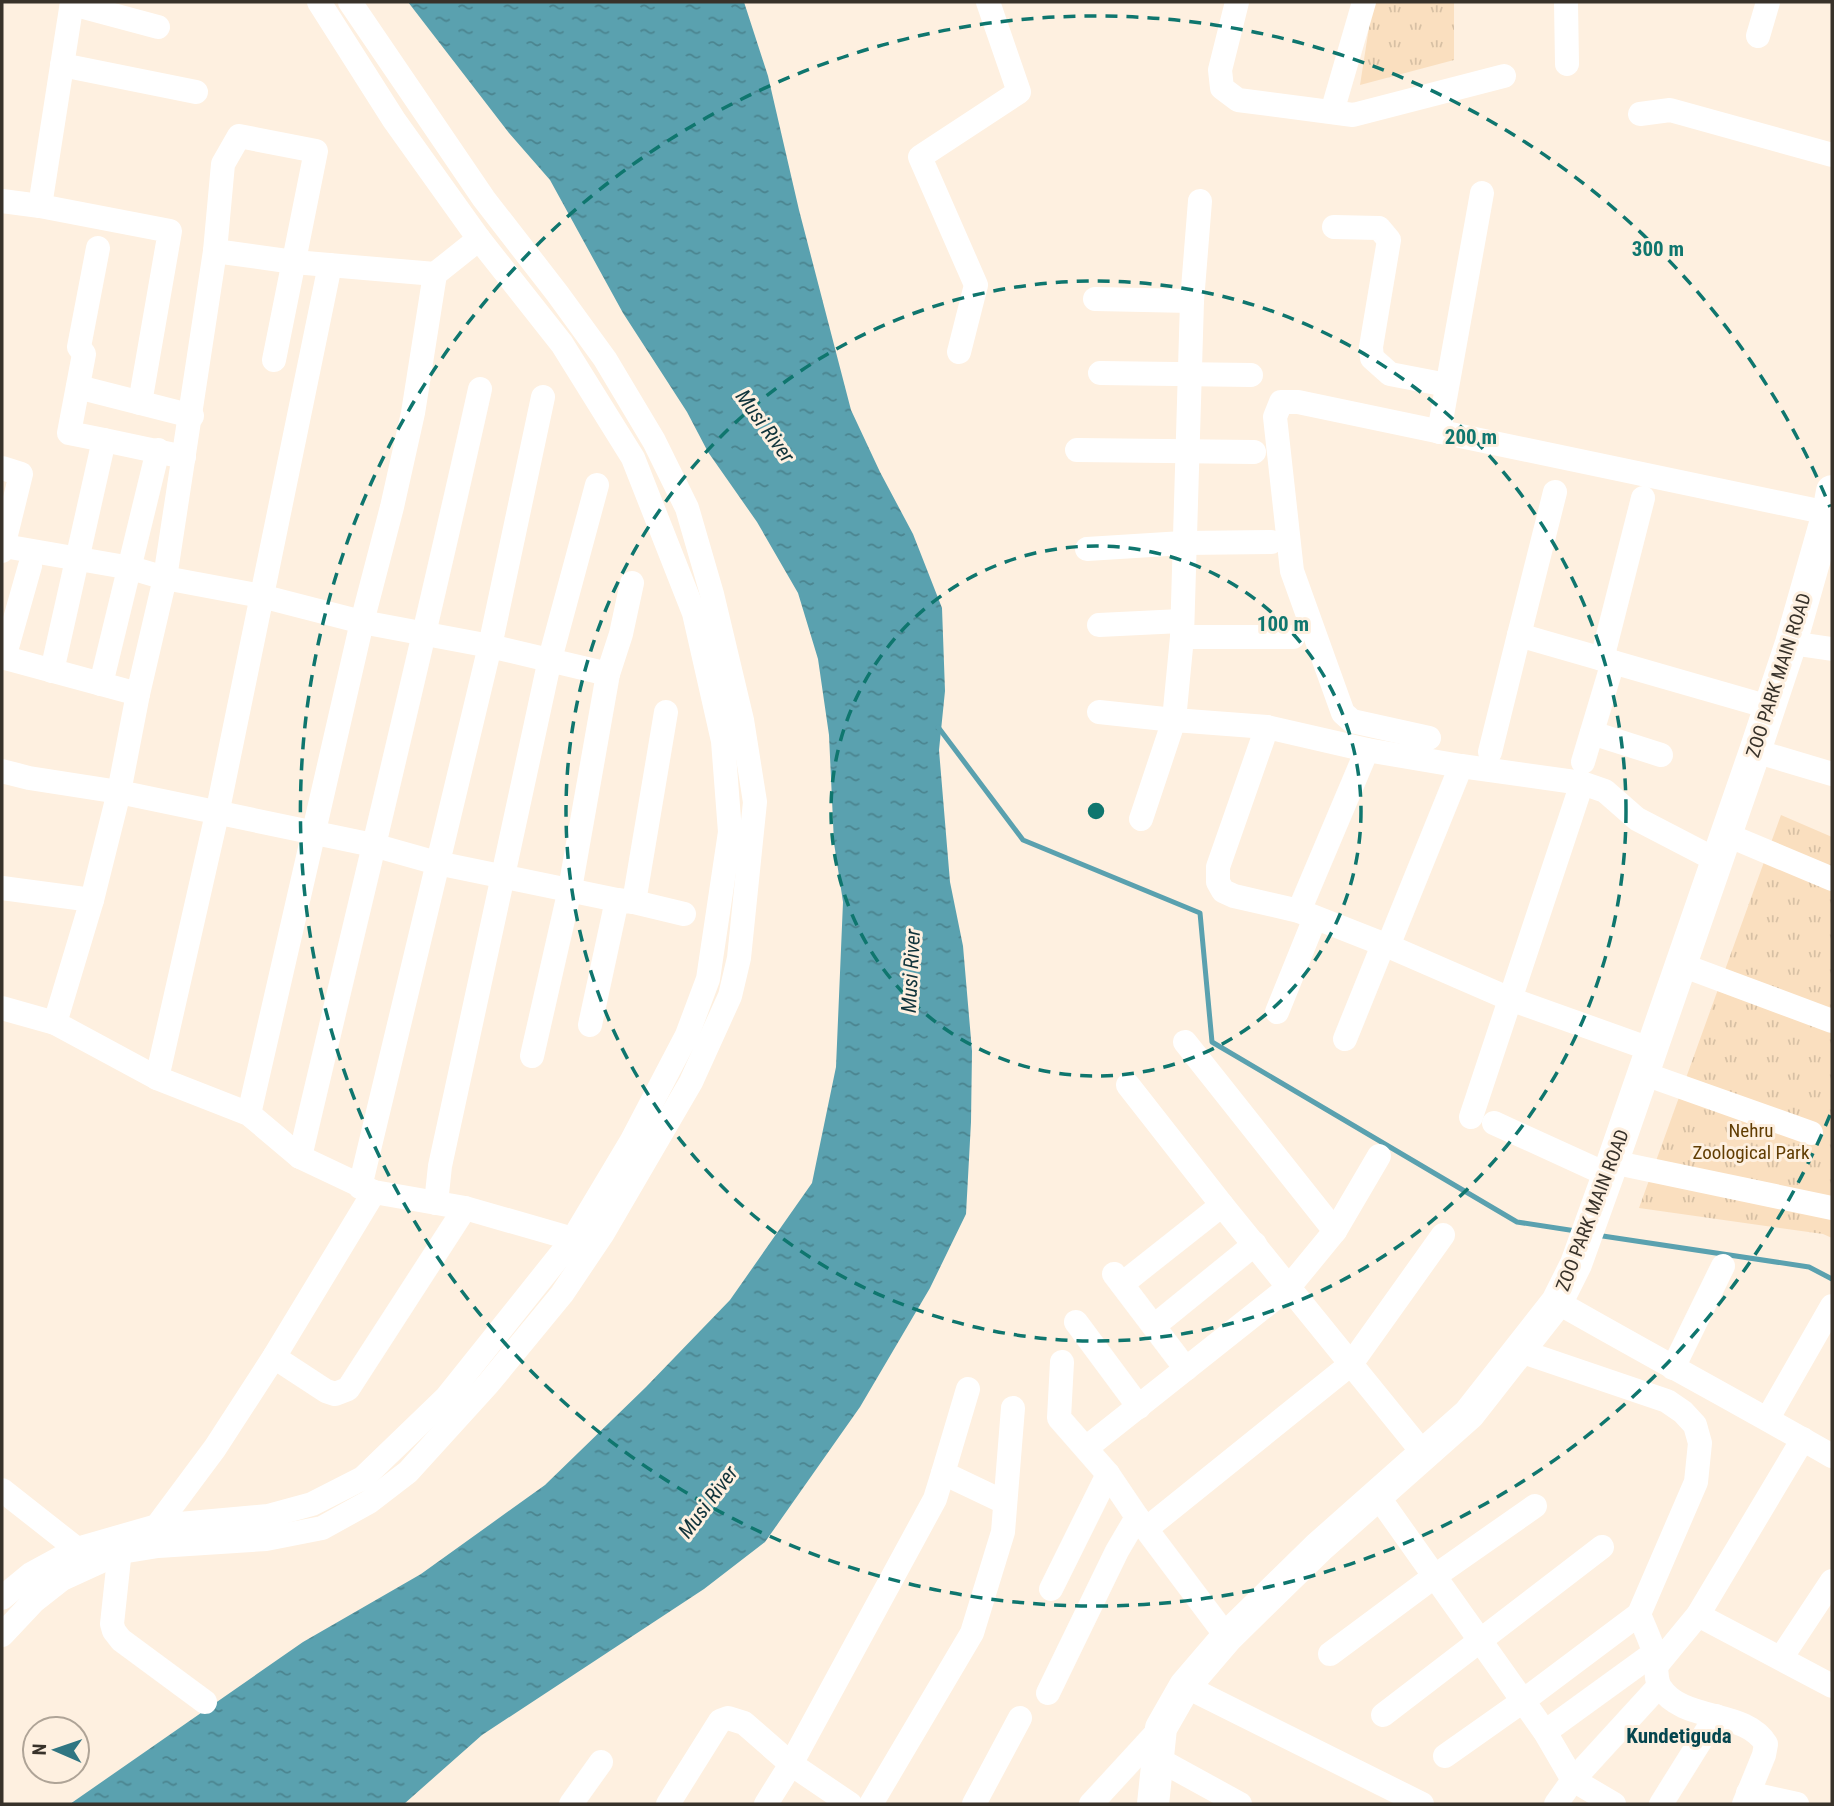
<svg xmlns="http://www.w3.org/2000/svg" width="1834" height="1806" font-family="'Roboto Condensed',sans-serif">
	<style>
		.grass { fill: url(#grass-tufts) }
		.water { fill: url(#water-ripples) }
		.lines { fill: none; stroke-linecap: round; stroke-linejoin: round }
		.stream { stroke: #5aa1af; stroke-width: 5 }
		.minor { stroke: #fff; stroke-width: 24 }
		.major { stroke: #fff; stroke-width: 32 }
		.ring { fill: none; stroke: #0f766e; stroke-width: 3.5; stroke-dasharray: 12 9 }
		.labels { text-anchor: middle; stroke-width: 6; stroke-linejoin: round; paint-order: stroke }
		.street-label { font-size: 19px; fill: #38322a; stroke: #fef0e0 }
		.park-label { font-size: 19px; fill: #613d02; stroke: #fef0e0 }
		.water-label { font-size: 21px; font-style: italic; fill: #11343b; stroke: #fef0e0 }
		.neighbourhood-label { font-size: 21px; font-weight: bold; fill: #06464f; stroke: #fef0e0 }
		.centre { fill: #0f766e; stroke: #fef0e0; stroke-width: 3.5 }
		.ring-label { font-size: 21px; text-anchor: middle; font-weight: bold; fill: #0f766e; stroke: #fef0e0; stroke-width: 6; stroke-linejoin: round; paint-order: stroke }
	</style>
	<defs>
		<pattern id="grass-tufts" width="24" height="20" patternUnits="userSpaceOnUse" patternTransform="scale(1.75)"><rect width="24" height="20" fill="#fadfbf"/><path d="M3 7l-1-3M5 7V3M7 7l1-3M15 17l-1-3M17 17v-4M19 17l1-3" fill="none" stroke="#d7c0a4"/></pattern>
		<pattern id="water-ripples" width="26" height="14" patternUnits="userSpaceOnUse" patternTransform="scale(1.75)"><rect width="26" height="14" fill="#5aa1af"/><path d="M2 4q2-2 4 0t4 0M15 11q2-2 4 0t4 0" fill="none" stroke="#4b848f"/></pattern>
	</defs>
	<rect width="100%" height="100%" fill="#fef0e0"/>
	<g class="grass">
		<polygon points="1373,2 1454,2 1454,60 1360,85"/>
		<polygon points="1781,815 1832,837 1832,1238 1823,1234 1639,1208"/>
	</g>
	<polygon class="water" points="408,2 744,2 768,76 799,210 851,410 880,472 913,534 942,608 945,691 939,750 950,882 963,946 972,1051 971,1122 966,1214 930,1288 860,1407 765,1542 704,1589 482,1735 404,1804 70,1804 303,1642 421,1574 545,1485 646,1387 730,1300 812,1183 836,1067 843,902 834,843 829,735 818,659 798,593 757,522 708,452 687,412 623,313 550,180 509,133"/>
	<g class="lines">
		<g class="stream">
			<polyline points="938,727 1023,840 1200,913 1212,1042 1517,1222 1576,1231"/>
			<polyline points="1596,1235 1809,1267 1832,1279"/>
		</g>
		<g class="minor">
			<polyline points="1237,2 1220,70 1222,88 1238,100 1353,115 1504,76"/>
			<polyline points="1566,2 1567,64"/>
			<polyline points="72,4 158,27"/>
			<polyline points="1758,36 1768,2"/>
			<polyline points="62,65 196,92"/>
			<polyline points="1332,112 1364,2"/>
			<polyline points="1640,114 1670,110 1832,155"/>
			<polyline points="2,201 40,206 170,231 140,403"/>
			<polyline points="1200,201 1192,301 1182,637 1174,720 1267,727 1367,750 1461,766 1582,783 1471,1117"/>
			<polyline points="40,206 72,2"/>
			<polyline points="1334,227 1379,228 1389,240 1371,347 1372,358 1390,374 1447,385"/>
			<polyline points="98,248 79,347 84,354 69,433 104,440"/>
			<polyline points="215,251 294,262 435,274 479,239"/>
			<polyline points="1095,299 1192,301"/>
			<polyline points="959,352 976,285 920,157 1019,92 988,2"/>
			<polyline points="1100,373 1251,375"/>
			<polyline points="78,387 192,416"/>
			<polyline points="1439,432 1482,193"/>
			<polyline points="1077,450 1254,452"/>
			<polyline points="2,468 21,474 2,551"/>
			<polyline points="1555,492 1519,635 1769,707"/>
			<polyline points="4,546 131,568 165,578 261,596 362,622 490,646 608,674 621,634 632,583"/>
			<polyline points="1087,549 1183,543 1271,542"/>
			<polyline points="1099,625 1181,621"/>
			<polyline points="1182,637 1293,637"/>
			<polyline points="1791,643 1832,649"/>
			<polyline points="2,657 138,694"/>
			<polyline points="4,658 30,566"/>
			<polyline points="1602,659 1643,498"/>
			<polyline points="52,671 104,440 184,457"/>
			<polyline points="101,684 158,450"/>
			<polyline points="1099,712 1174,720 1141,819"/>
			<polyline points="1267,727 1218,867 1218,882 1223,891 1234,896 1299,911 1388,946 1510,999 1650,1049"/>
			<polyline points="1592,733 1661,755"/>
			<polyline points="1429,738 1352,721 1343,713 1292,571 1275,417 1281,402 1298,402 1828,513"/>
			<polyline points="1755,751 1832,774"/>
			<polyline points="1490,752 1519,635"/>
			<polyline points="1583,762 1613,662"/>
			<polyline points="2,771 29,778 119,792 373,845 437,863 617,900"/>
			<polyline points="1582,783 1605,791 1637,819 1716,860"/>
			<polyline points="1725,834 1832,879"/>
			<polyline points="2,888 92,900"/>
			<polyline points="634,902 684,914"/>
			<polyline points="1299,911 1367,750"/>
			<polyline points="1388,946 1461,766"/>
			<polyline points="1679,964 1832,1021"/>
			<polyline points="2,1008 55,1023 157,1078 249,1114 300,1157 374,1192 465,1208 573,1239"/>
			<polyline points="1277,1012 1315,918"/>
			<polyline points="55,1023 92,900 119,792 138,694 165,578 215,251 223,164 239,136 316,151 274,360"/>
			<polyline points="590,1025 617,900 634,902 666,712"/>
			<polyline points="1345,1039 1383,945"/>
			<polyline points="1185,1042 1335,1231"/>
			<polyline points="532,1056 570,889 608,674"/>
			<polyline points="1642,1073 1811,1133"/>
			<polyline points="157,1078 217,814 330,265"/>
			<polyline points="1128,1085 1222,1205 1424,1454"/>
			<polyline points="249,1114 362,622 392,507 413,413 435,274"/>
			<polyline points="1494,1123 1608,1175"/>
			<path d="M300,1157C360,901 423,646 480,389"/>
			<polyline points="1612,1162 1832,1208"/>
			<polyline points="360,1187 490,646 543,397"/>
			<polyline points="436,1203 440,1166 550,659 597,485"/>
			<polyline points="1114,1274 1186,1369"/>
			<polyline points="1122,1284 1222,1205"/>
			<path d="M1557,1302C1648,1354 1741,1404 1832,1456"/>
			<polyline points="1076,1322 1139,1407"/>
			<polyline points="1154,1326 1255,1244"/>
			<polyline points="274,1357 326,1391 335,1394 348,1389 465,1208"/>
			<polyline points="1062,1362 1059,1418 1108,1474 1137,1517 1227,1637"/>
			<polyline points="1673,1368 1723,1266"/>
			<polyline points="968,1389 943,1473 1004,1502"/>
			<polyline points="1768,1418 1832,1306"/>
			<polyline points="1086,1448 1289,1287 1335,1231 1379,1156"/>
			<polyline points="2,1490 77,1549"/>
			<polyline points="1377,1495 1545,1732 1573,1780 1614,1804"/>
			<polyline points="157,1526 215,1448 274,1357 374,1192"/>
			<polyline points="1146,1529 1351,1364 1443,1235"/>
			<polyline points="121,1540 112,1624 114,1631 121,1640 205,1702"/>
			<polyline points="1051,1589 1108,1474"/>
			<polyline points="2,1598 31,1574 77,1549 157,1526 268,1516 312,1504 363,1478 446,1398 573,1239 631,1142 687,1035 708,979 730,832 723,741 694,613 633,458 562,344 479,239 394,120 319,2"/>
			<path d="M1639,1614C1644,1627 1651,1641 1655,1655C1657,1664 1655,1679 1660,1687C1683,1723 1745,1709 1766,1744L1764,1755L1744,1804"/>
			<polyline points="1698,1615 1832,1686"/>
			<polyline points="2,1635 34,1601 62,1579 121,1552 158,1546 266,1539 322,1528 369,1502 408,1472 488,1384 562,1294 603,1233 691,1082 730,996 739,958 755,802 742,720 712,594 687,508 654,441 605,359 557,293 484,199 350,2"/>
			<polyline points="1330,1654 1435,1576 1535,1506"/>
			<polyline points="1781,1658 1832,1581"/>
			<polyline points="1656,1666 1698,1615 1803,1439"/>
			<polyline points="1185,1686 1422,1804"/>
			<polyline points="1048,1693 1117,1551 1137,1517"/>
			<polyline points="1383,1715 1602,1547"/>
			<polyline points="1545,1732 1654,1653"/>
			<polyline points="1445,1756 1523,1701 1639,1614 1696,1482 1700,1443 1695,1425 1683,1412 1667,1401 1517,1350"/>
			<polyline points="1158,1759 1240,1804"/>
			<polyline points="1748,1793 1797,1804"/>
			<polyline points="571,1804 601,1762"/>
			<polyline points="668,1804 720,1721 728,1718 744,1723 791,1764 850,1804"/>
			<polyline points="766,1804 791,1764 935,1499 943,1473"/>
			<polyline points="871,1804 972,1633 1003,1532 1013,1408"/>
			<polyline points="974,1804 1020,1718"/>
			<polyline points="1091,1804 1161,1728"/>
			<polyline points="1556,1804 1573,1780 1659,1686"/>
			<polyline points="1661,1804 1716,1716"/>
		</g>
		<polyline class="major" points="1153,1804 1161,1728 1185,1686 1227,1637 1319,1547 1469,1414 1557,1302 1576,1264 1608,1175 1755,751 1791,643 1828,513 1832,491"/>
	</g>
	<g class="ring">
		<circle cx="1096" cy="811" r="265"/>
		<circle cx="1096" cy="811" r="530"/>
		<path d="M1830 1115A795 795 0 1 1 1830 507"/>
	</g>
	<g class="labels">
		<g class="street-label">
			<text transform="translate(1778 675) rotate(-72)" y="7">ZOO PARK MAIN ROAD</text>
			<text transform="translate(1592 1210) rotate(-69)" y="7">ZOO PARK MAIN ROAD</text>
		</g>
		<g class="park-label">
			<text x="1751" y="1137">Nehru<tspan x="1751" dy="22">Zoological Park</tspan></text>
		</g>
		<g class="water-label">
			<text transform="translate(765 426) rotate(54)" y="7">Musi River</text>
			<text transform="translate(911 971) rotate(-87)" y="7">Musi River</text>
			<text transform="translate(708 1502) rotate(-53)" y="7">Musi River</text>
		</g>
		<g class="neighbourhood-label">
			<text x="1679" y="1743">Kundetiguda</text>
		</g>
	</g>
	<circle cx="1096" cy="811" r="10" class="centre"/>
	<g class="ring-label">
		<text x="1658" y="256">300 m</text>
		<text x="1471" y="444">200 m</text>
		<text x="1283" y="631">100 m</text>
	</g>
	<rect width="1834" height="1806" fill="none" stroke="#38322a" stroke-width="7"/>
	<g transform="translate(56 1750) rotate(272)"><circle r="33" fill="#fef0e0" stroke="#afa497" stroke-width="2"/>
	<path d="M0-5L12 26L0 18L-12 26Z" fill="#307682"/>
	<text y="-10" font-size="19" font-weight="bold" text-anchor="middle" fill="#38322a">N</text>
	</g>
</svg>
